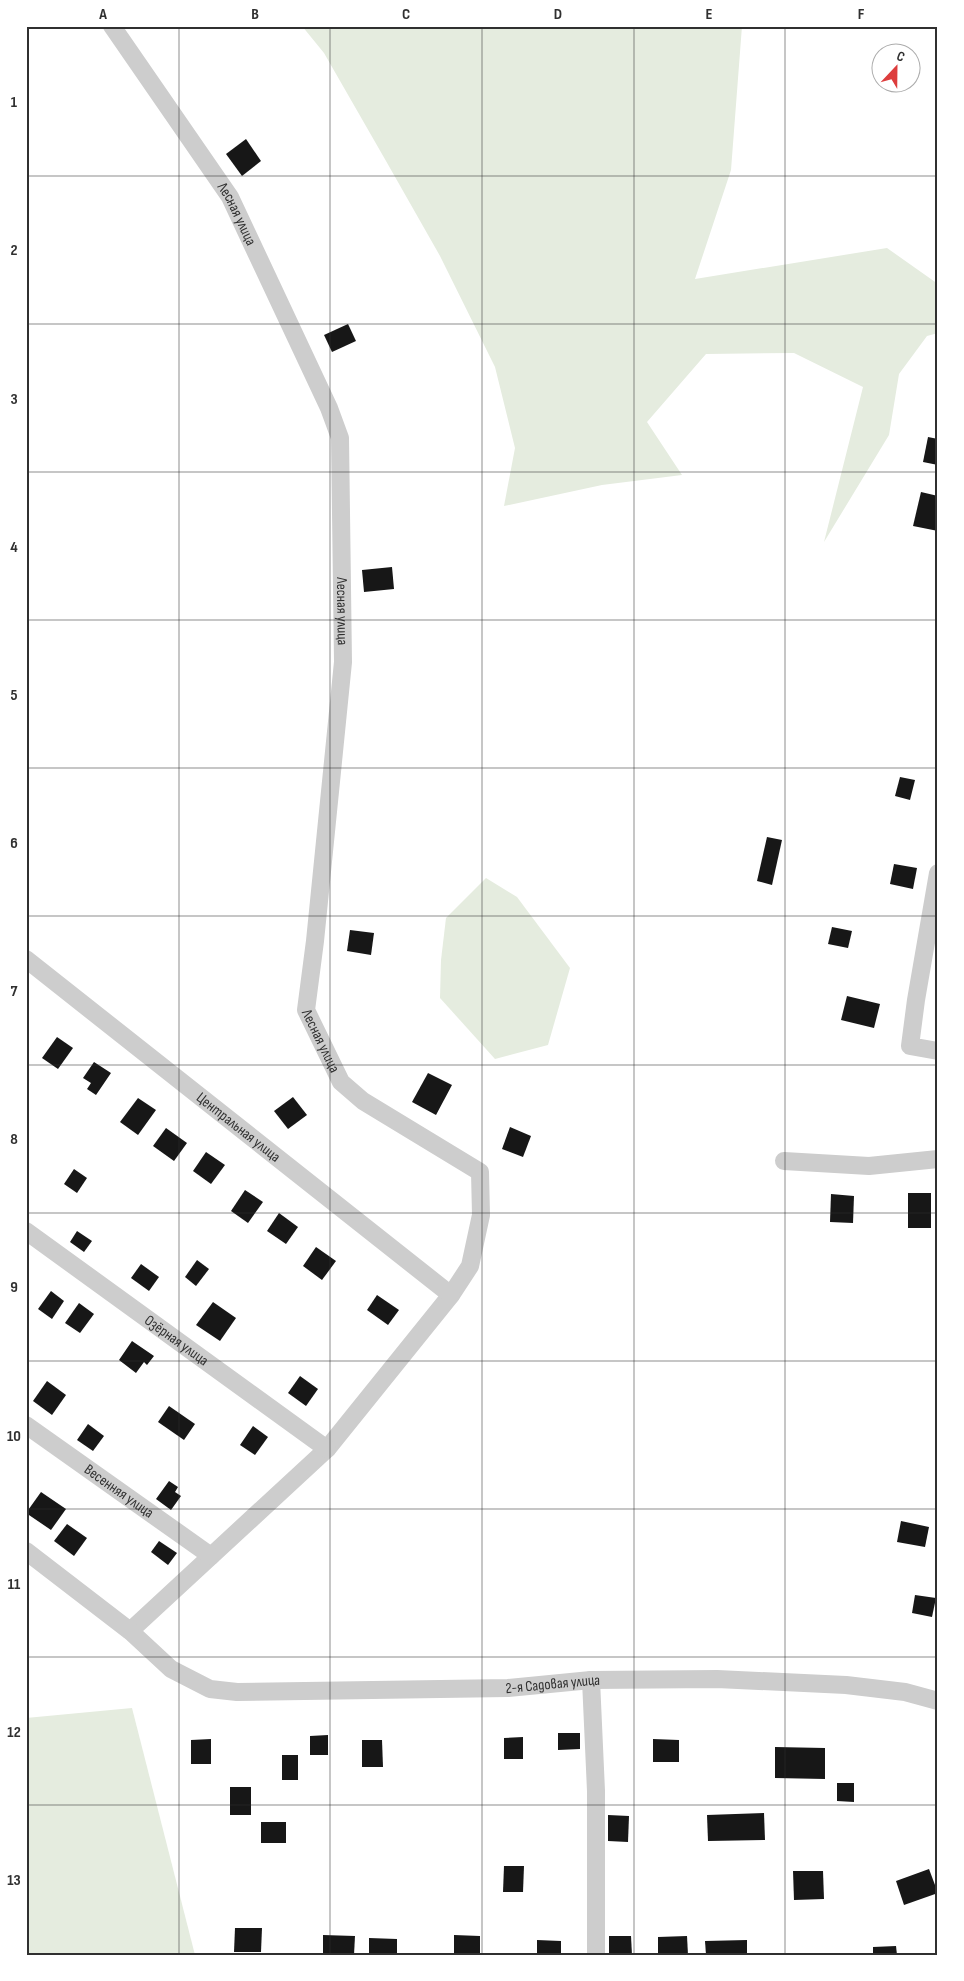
<svg xmlns="http://www.w3.org/2000/svg" width="964" height="1981" font-family="'Sofia Sans Condensed',sans-serif">
	<style>
		.green { fill: #e5ecdf }
		.building { fill: #171717 }
		.lines { fill: none; stroke-linecap: round; stroke-linejoin: round }
		.minor { stroke: #cdcdcd; stroke-width: 18 }
		.grid { fill: none; stroke: #303030; stroke-width: 1; stroke-opacity: 0.55 }
		.labels { text-anchor: middle; stroke-width: 5; stroke-linejoin: round; paint-order: stroke }
		.street-label { font-size: 15px; fill: #303030; stroke: #fff }
		.neatline { fill: none; stroke: #303030; stroke-width: 2 }
		.grid-label { font-size: 16px; text-anchor: middle; font-weight: bold; fill: #303030 }
	</style>
	<rect width="100%" height="100%" fill="#fff"/>
	<g class="green">
		<polygon points="302,26 742,26 731,170 695,279 887,248 938,284 938,333 927,336 899,374 889,435 824,542 863,387 794,353 706,354 647,422 682,475 602,485 504,506 515,448 495,367 440,256 386,161 324,53"/>
		<polygon points="486,878 517,897 570,968 548,1045 495,1059 440,998 441,960 446,918"/>
		<polygon points="132,1708 195,1955 26,1955 26,1718"/>
	</g>
	<g class="building">
		<polygon points="246,139 261,161 242,176 226,154"/>
		<polygon points="348,324 356,341 332,352 324,335"/>
		<polygon points="928,437 938,439 938,465 923,462"/>
		<polygon points="921,492 938,496 938,531 913,526"/>
		<polygon points="392,567 394,589 364,592 362,570"/>
		<polygon points="900,777 915,780 910,800 895,796"/>
		<polygon points="767,837 782,840 772,885 757,881"/>
		<polygon points="894,864 917,868 913,889 890,884"/>
		<polygon points="832,927 852,931 848,948 828,944"/>
		<polygon points="350,930 374,933 371,955 347,951"/>
		<polygon points="847,996 880,1004 874,1028 841,1020"/>
		<polygon points="57,1037 73,1048 58,1069 42,1058"/>
		<polygon points="94,1062 111,1073 96,1095 87,1089 91,1083 83,1078"/>
		<polygon points="428,1073 452,1085 436,1115 412,1102"/>
		<polygon points="293,1097 307,1115 288,1129 274,1111"/>
		<polygon points="138,1098 156,1110 138,1135 120,1122"/>
		<polygon points="510,1127 531,1136 523,1157 502,1149"/>
		<polygon points="166,1128 187,1143 174,1161 153,1146"/>
		<polygon points="206,1152 225,1165 211,1184 193,1171"/>
		<polygon points="74,1169 87,1178 77,1193 64,1184"/>
		<polygon points="245,1190 263,1202 248,1223 231,1211"/>
		<rect x="908" y="1193" width="23" height="35"/>
		<polygon points="831,1194 854,1196 853,1223 830,1222"/>
		<polygon points="279,1213 298,1227 286,1244 267,1231"/>
		<polygon points="77,1231 92,1241 84,1252 70,1242"/>
		<polygon points="316,1247 336,1261 322,1280 303,1266"/>
		<polygon points="197,1260 209,1269 196,1286 185,1277"/>
		<polygon points="141,1264 159,1277 149,1291 131,1278"/>
		<polygon points="51,1291 64,1301 52,1319 38,1309"/>
		<polygon points="377,1295 399,1310 388,1325 367,1310"/>
		<polygon points="213,1302 236,1318 220,1341 196,1325"/>
		<polygon points="79,1303 94,1314 80,1333 65,1323"/>
		<polygon points="132,1341 154,1356 147,1365 144,1362 136,1373 119,1360"/>
		<polygon points="300,1376 318,1389 306,1406 288,1393"/>
		<polygon points="47,1381 66,1395 52,1415 33,1401"/>
		<polygon points="169,1406 195,1424 184,1440 158,1422"/>
		<polygon points="88,1424 104,1436 93,1451 77,1440"/>
		<polygon points="253,1426 268,1437 255,1455 240,1445"/>
		<polygon points="169,1481 178,1487 175,1492 181,1496 171,1510 156,1499"/>
		<polygon points="41,1492 66,1509 51,1530 26,1513"/>
		<polygon points="901,1521 929,1527 925,1547 897,1542"/>
		<polygon points="67,1524 87,1538 74,1556 54,1541"/>
		<polygon points="159,1541 177,1553 168,1565 151,1552"/>
		<polygon points="915,1595 936,1598 932,1617 912,1613"/>
		<polygon points="558,1733 580,1733 580,1749 558,1750"/>
		<polygon points="328,1735 328,1755 310,1755 310,1736"/>
		<polygon points="523,1737 523,1759 504,1759 504,1738"/>
		<polygon points="211,1739 211,1764 191,1764 191,1740"/>
		<polygon points="653,1739 679,1740 679,1762 653,1762"/>
		<polygon points="362,1740 382,1740 383,1767 362,1767"/>
		<polygon points="775,1747 825,1748 825,1779 775,1778"/>
		<rect x="282" y="1755" width="16" height="25"/>
		<polygon points="837,1783 854,1783 854,1802 837,1801"/>
		<rect x="230" y="1787" width="21" height="28"/>
		<polygon points="764,1813 765,1840 708,1841 707,1815"/>
		<polygon points="608,1815 629,1816 628,1842 608,1841"/>
		<rect x="261" y="1822" width="25" height="21"/>
		<polygon points="504,1866 524,1866 523,1892 503,1892"/>
		<polygon points="929,1869 938,1893 904,1905 896,1881"/>
		<polygon points="793,1871 823,1871 824,1899 794,1900"/>
		<polygon points="235,1928 262,1928 261,1952 234,1952"/>
		<polygon points="323,1935 355,1936 354,1955 323,1955"/>
		<polygon points="454,1935 480,1936 480,1955 454,1955"/>
		<polygon points="609,1936 631,1936 632,1955 609,1955"/>
		<polygon points="687,1936 688,1955 658,1955 658,1937"/>
		<polygon points="369,1938 397,1939 397,1955 369,1955"/>
		<polygon points="537,1940 561,1941 561,1955 537,1955"/>
		<polygon points="747,1940 747,1955 706,1955 705,1941"/>
		<polygon points="896,1946 897,1955 873,1955 873,1947"/>
	</g>
	<g class="lines">
		<g class="minor">
			<path id="s1" d="M112,26L230,197L329,408L340,438L343,662L315,941L306,1010L341,1082L363,1101L480,1172L481,1215L470,1266L451,1295L327,1449L130,1631"/>
			<polyline points="938,873 916,1000 910,1046 938,1051"/>
			<path id="s2" d="M26,959L451,1295"/>
			<polyline points="784,1161 869,1166 938,1159"/>
			<path id="s3" d="M26,1231L327,1449"/>
			<path id="s4" d="M26,1425L211,1556"/>
			<path id="s5" d="M26,1551L130,1631L171,1669L210,1689L237,1692L508,1688L591,1680L717,1679L846,1685L905,1692L938,1701"/>
			<polyline points="591,1680 596,1791 596,1955"/>
		</g>
	</g>
	<path class="grid" d="M179,26V1955M330,26V1955M482,26V1955M634,26V1955M785,26V1955M26,176H938M26,324H938M26,472H938M26,620H938M26,768H938M26,916H938M26,1065H938M26,1213H938M26,1361H938M26,1509H938M26,1657H938M26,1805H938"/>
	<g class="labels">
		<g class="street-label">
			<text dy="5" stroke="none"><textPath href="#s1" startOffset="226">Лесная улица</textPath></text>
			<text dy="5" stroke="none"><textPath href="#s1" startOffset="646">Лесная улица</textPath></text>
			<text dy="5" stroke="none"><textPath href="#s1" startOffset="1081">Лесная улица</textPath></text>
			<text dy="5" stroke="none"><textPath href="#s2" startOffset="271">Центральная улица</textPath></text>
			<text dy="5" stroke="none"><textPath href="#s3" startOffset="186">Озёрная улица</textPath></text>
			<text dy="5" stroke="none"><textPath href="#s4" startOffset="114">Весенняя улица</textPath></text>
			<text dy="5" stroke="none"><textPath href="#s5" startOffset="574">2-я Садовая улица</textPath></text>
		</g>
	</g>
	<rect width="964" height="1981" fill="none" stroke="#ffffff" stroke-width="55"/>
	<g transform="translate(896 68) rotate(22)"><circle r="24" fill="#ffffff" stroke="#acacac"/>
	<path d="M0-4L9 19L0 12L-9 19Z" fill="#dd3d3d"/>
	<text y="-8" font-size="14" font-weight="bold" text-anchor="middle" fill="#303030">С</text>
	</g>
	<rect x="28" y="28" width="908" height="1926" class="neatline"/>
	<g class="grid-label">
		<text x="103" y="19">A</text>
		<text x="255" y="19">B</text>
		<text x="406" y="19">C</text>
		<text x="558" y="19">D</text>
		<text x="709" y="19">E</text>
		<text x="861" y="19">F</text>
		<text x="14" y="107">1</text>
		<text x="14" y="255">2</text>
		<text x="14" y="404">3</text>
		<text x="14" y="552">4</text>
		<text x="14" y="700">5</text>
		<text x="14" y="848">6</text>
		<text x="14" y="996">7</text>
		<text x="14" y="1144">8</text>
		<text x="14" y="1292">9</text>
		<text x="14" y="1441">10</text>
		<text x="14" y="1589">11</text>
		<text x="14" y="1737">12</text>
		<text x="14" y="1885">13</text>
	</g>
</svg>
